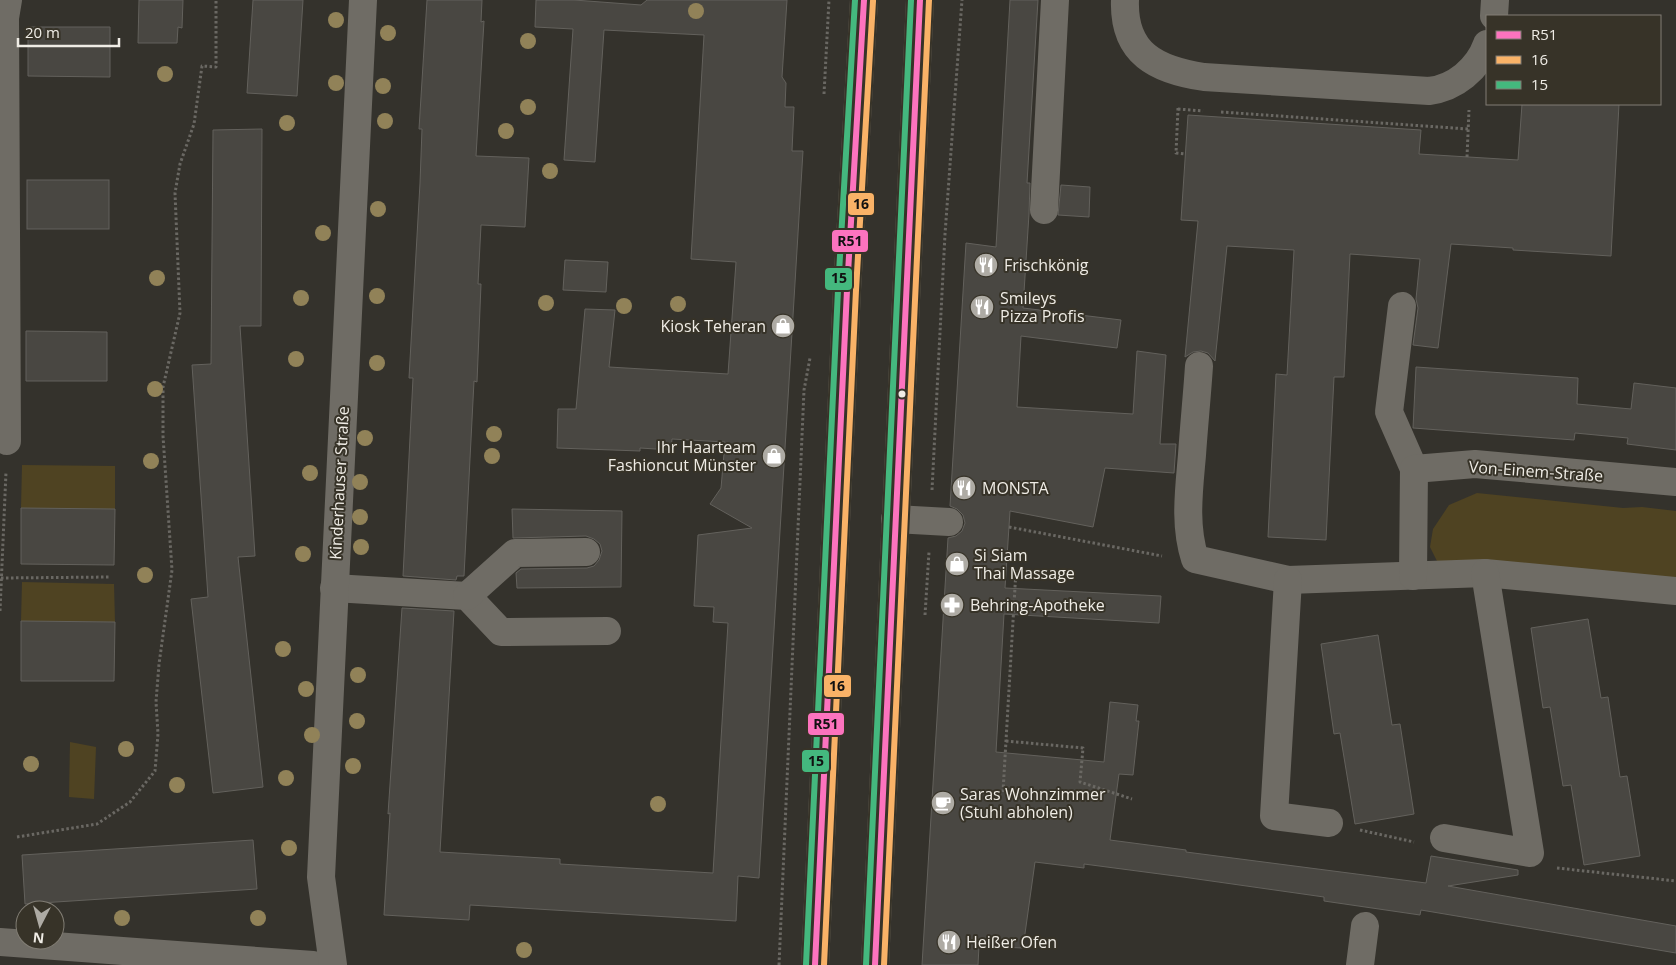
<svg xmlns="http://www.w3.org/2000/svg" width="1676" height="965" font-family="'Open Sans',sans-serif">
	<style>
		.green { fill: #4f4322 }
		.building { fill: #494742; stroke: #63615c }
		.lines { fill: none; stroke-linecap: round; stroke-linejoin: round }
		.path { stroke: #6a6863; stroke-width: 3; stroke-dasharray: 2.5 2.5; stroke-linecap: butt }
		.minor { stroke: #6f6c65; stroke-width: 28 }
		.major { stroke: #706c63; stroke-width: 28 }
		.bus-1-casing { stroke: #373328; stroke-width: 10 }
		.bus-2-casing { stroke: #373328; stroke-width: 10 }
		.bus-3-casing { stroke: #373328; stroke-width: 10 }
		.bus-1 { stroke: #fc73be; stroke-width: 6 }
		.bus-2 { stroke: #f9b267; stroke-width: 6 }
		.bus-3 { stroke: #44b87e; stroke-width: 6 }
		.tree { fill: #918258 }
		.bus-dot { fill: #efece5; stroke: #373328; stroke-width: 2 }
		.labels { text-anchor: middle; stroke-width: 4; stroke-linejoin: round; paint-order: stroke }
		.poi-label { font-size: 16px; fill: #efece5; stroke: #373328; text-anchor: start }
		.street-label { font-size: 16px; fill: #efece5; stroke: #373328 }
		.line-badge { stroke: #373328; stroke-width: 2 }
		.pale-badge-label { font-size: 14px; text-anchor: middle; font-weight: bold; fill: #111 }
	</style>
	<rect width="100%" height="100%" fill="#34322c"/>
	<g class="green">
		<polygon points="22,465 115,466 115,509 21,508"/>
		<polygon points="1477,493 1623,508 1642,507 1676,511 1676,583 1437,561 1430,547 1433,529 1449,505"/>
		<polygon points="22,582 114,584 115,622 21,621"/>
		<polygon points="70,742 96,747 94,799 69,797"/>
	</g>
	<g class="building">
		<polygon points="139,0 183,0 182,28 178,27 177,43 138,43"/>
		<polygon points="253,0 303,0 297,96 247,93"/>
		<polygon points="427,0 482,0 481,22 484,21 476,156 529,158 525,227 481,225 478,284 481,284 477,382 474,381 464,576 457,576 456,580 403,576 413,378 409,378 420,183 422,129 419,129"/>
		<polygon points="536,0 574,0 641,5 647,0 787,0 782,77 786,83 785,107 794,107 792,151 803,151 759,878 738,876 736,921 470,905 469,920 384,915 390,813 388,814 402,608 454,611 440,852 560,859 560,864 713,873 728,623 713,622 714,607 694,606 698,535 752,528 710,504 721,488 725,442 672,439 671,450 640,448 640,451 557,448 558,409 576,409 585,309 615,310 609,367 728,374 736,262 691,259 704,35 604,30 595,162 564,160 573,29 535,27"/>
		<polygon points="1010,0 1038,0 1027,183 1030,183 1029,214 1023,308 1121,320 1117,348 1021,336 1017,407 1133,414 1137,351 1166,355 1160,444 1176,444 1174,473 1105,468 1093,527 1010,511 1005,588 1161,596 1159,623 1004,614 996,752 1104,762 1110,702 1138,705 1136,721 1139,721 1133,775 1119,774 1110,840 1186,850 1186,852 1426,883 1431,856 1518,870 1518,875 1448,886 1676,926 1676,953 1421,910 1420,915 1324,901 1324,897 1183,877 1084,864 1084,868 1035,862 1023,948 979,946 978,965 922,965 948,538 956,536 962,531 965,523 963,515 957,509 950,506 966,243 996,247"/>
		<polygon points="28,27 110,27 110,77 28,76"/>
		<polygon points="1522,104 1619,104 1611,256 1513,250 1513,248 1451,244 1438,348 1413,345 1418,308 1416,299 1420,259 1350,254 1344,377 1334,377 1326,540 1268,537 1276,374 1287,375 1294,250 1227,246 1215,361 1208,353 1201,351 1193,352 1185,357 1198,221 1181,220 1188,115 1421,130 1419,154 1518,160"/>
		<polygon points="262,129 261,326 240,326 255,556 238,557 263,787 213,793 191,599 208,597 192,365 211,364 213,130"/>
		<rect x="27" y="180" width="82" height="49"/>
		<polygon points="1061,185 1090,187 1089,217 1058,215"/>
		<polygon points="565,260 608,262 606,292 563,290"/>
		<polygon points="26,331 107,332 107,381 26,381"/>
		<polygon points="1416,367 1578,378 1577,404 1631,409 1634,383 1676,388 1676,450 1627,444 1628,438 1575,433 1574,440 1413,428"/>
		<polygon points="21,508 115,509 114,565 21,564"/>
		<polygon points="512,509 622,511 621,587 517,588 516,573 521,569 587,568 594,566 599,560 602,551 600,544 594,539 586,536 513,538"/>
		<polygon points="1588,619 1601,698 1608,697 1620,777 1627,776 1640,856 1584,865 1571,785 1563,786 1550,707 1543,708 1531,628"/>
		<polygon points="21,621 115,622 114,681 21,681"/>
		<polygon points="1378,635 1392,725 1400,724 1414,814 1355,824 1340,733 1334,734 1321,644"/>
		<polygon points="253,840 257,889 25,904 22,855"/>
	</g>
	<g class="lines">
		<g class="path">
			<polyline points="824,94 829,0"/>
			<polyline points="1178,108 1176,153 1185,154"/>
			<polyline points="1178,109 1203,111"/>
			<polyline points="1221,112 1468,129"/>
			<polyline points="1467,157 1469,110"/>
			<polyline points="932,490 945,234 962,0"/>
			<polyline points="1009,527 1162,556"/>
			<polyline points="1,578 110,577"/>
			<polyline points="0,611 6,472"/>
			<polyline points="925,615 929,552"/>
			<polyline points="1006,741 1083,748 1080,782 1132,799"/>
			<polyline points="1003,792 1016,570"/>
			<polyline points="1360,830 1414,842"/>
			<polyline points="17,837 97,824 130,802 155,771 158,734 156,702 159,664 172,570 163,436 163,387 180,313 175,193 180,164 194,124 202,66 216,67 216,0"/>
			<polyline points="1557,868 1676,881"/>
			<polyline points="779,965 804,390 810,358"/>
		</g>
		<g class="minor">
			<path d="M1125,0C1123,54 1157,70 1204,77L1429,91C1455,88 1478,69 1487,44"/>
			<polyline points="1494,16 1495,0"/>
			<polyline points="1044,210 1055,0"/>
			<polyline points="1402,306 1389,412 1414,469"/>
			<path d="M1199,366C1197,396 1194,425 1192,455C1189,490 1184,525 1195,559L1288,580L1485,573L1676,591"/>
			<polyline points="7,441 5,18 8,0"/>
			<polyline points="895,519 949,522"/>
			<polyline points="1413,576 1414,469 1475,464 1676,482"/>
			<polyline points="1288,580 1274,816 1329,823"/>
			<polyline points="334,588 467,596 501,632 607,631"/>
			<polyline points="467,596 515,553 586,552"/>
			<polyline points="1444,838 1530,853 1485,573"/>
			<polyline points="0,942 313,965"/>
			<polyline points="333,965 321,877 363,0"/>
			<polyline points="1360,965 1365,926"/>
		</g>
		<g class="major">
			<polyline points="815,965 847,290 864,0"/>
			<polyline points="875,965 920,0"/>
		</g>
		<g class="bus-1-casing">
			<g id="bus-1">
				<polyline points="815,965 847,290 864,0"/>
				<polyline points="875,965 920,0"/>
			</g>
		</g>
		<g class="bus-2-casing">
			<g id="bus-2">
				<polyline points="824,965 856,290 873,1"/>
				<polyline points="884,965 929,0"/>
			</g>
		</g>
		<g class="bus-3-casing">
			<g id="bus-3">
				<polyline points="806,965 838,290 855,0"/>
				<polyline points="866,965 911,0"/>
			</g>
		</g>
		<use href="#bus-1" class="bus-1"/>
		<use href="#bus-2" class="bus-2"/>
		<use href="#bus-3" class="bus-3"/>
	</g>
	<g class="tree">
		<circle cx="696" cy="11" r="8"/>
		<circle cx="336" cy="20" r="8"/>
		<circle cx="388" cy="33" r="8"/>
		<circle cx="528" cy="41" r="8"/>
		<circle cx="165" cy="74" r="8"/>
		<circle cx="336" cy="83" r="8"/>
		<circle cx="383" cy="86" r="8"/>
		<circle cx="528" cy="107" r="8"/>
		<circle cx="385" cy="121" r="8"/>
		<circle cx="287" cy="123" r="8"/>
		<circle cx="506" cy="131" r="8"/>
		<circle cx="550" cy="171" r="8"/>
		<circle cx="378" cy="209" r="8"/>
		<circle cx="323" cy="233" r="8"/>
		<circle cx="157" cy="278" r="8"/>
		<circle cx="377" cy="296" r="8"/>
		<circle cx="301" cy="298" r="8"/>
		<circle cx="546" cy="303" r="8"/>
		<circle cx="678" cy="304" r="8"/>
		<circle cx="624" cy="306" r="8"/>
		<circle cx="296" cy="359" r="8"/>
		<circle cx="377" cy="363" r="8"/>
		<circle cx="155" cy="389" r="8"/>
		<circle cx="494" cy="434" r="8"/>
		<circle cx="365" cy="438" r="8"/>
		<circle cx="492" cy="456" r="8"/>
		<circle cx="151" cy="461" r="8"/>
		<circle cx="310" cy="473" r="8"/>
		<circle cx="360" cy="482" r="8"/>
		<circle cx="360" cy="517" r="8"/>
		<circle cx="361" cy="547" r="8"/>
		<circle cx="303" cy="554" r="8"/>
		<circle cx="145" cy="575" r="8"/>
		<circle cx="283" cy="649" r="8"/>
		<circle cx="358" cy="675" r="8"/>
		<circle cx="306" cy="689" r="8"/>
		<circle cx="357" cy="721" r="8"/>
		<circle cx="312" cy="735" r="8"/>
		<circle cx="126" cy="749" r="8"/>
		<circle cx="31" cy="764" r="8"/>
		<circle cx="353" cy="766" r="8"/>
		<circle cx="286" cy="778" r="8"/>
		<circle cx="177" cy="785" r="8"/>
		<circle cx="658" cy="804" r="8"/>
		<circle cx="289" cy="848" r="8"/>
		<circle cx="122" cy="918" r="8"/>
		<circle cx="258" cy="918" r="8"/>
		<circle cx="524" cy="950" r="8"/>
	</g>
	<defs>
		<g id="restaurant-disc" transform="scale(1.25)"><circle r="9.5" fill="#aeaba4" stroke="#373328"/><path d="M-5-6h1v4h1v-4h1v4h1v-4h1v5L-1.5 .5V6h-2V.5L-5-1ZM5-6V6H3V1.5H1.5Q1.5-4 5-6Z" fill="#fff"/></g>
		<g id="shop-disc" transform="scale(1.25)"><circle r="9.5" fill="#aeaba4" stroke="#373328"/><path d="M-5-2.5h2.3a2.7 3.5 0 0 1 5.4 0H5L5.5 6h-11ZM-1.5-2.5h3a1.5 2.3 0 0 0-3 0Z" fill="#fff"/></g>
		<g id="pharmacy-disc" transform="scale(1.25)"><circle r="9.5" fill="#aeaba4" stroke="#373328"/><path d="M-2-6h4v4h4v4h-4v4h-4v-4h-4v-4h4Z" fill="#fff"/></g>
		<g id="cafe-disc" transform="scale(1.25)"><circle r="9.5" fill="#aeaba4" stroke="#373328"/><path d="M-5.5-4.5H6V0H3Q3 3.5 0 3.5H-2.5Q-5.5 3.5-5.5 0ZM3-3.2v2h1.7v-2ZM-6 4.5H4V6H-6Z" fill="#fff"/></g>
	</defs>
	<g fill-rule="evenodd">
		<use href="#restaurant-disc" x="986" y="265"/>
		<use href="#restaurant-disc" x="982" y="307"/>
		<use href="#shop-disc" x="783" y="326"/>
		<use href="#shop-disc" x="774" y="456"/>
		<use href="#restaurant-disc" x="964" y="488"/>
		<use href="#shop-disc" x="957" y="564"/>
		<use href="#pharmacy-disc" x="952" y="605"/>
		<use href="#cafe-disc" x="943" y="803"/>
		<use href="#restaurant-disc" x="949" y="942"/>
	</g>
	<circle class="bus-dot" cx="902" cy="394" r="4.5"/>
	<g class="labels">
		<g class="poi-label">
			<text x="1004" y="271">Frischkönig</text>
			<text x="1000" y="304">Smileys<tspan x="1000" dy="18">Pizza Profis</tspan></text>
			<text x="766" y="332" text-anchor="end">Kiosk Teheran</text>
			<text x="756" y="453" text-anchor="end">Ihr Haarteam<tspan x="756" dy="18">Fashioncut Münster</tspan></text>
			<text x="982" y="494">MONSTA</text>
			<text x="974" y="561">Si Siam<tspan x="974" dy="18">Thai Massage</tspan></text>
			<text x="970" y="611">Behring-Apotheke</text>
			<text x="960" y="800">Saras Wohnzimmer<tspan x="960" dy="18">(Stuhl abholen)</tspan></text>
			<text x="966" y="948">Heißer Ofen</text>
		</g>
		<g class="street-label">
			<text transform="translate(1536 471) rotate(4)" y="6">Von-Einem-Straße</text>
			<text transform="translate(339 483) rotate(-87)" y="6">Kinderhauser Straße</text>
		</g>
	</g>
	<g class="line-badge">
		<rect x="847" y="192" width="28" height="24" rx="5" fill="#f9b267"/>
		<rect x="831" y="229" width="38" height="24" rx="5" fill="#fc73be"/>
		<rect x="824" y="267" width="29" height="24" rx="5" fill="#44b87e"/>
		<rect x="823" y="674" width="29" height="24" rx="5" fill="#f9b267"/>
		<rect x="807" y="712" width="38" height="24" rx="5" fill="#fc73be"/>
		<rect x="801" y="749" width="29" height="24" rx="5" fill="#44b87e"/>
	</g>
	<g class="pale-badge-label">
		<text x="861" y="209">16</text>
		<text x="850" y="246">R51</text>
		<text x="839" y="283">15</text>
		<text x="837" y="691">16</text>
		<text x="826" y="729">R51</text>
		<text x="816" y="766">15</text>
	</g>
	<rect x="1486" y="15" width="175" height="90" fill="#373328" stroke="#817d74"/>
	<rect x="1496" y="31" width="25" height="8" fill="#fc73be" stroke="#817d74"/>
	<text x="1531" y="40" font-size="15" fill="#efece5">R51</text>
	<rect x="1496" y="56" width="25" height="8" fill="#f9b267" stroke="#817d74"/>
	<text x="1531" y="65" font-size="15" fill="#efece5">16</text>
	<rect x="1496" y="81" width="25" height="8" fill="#44b87e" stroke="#817d74"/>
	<text x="1531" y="90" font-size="15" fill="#efece5">15</text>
	<g transform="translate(40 925) rotate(186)"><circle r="24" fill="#373328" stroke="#817d74"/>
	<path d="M0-4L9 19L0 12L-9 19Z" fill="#aeaba4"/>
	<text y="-8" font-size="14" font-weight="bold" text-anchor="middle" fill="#efece5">N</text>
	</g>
	<path d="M18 38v8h101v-8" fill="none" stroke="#efece5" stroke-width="2.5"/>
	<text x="25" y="38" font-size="15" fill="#efece5" stroke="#373328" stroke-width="4" paint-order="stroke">20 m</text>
</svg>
